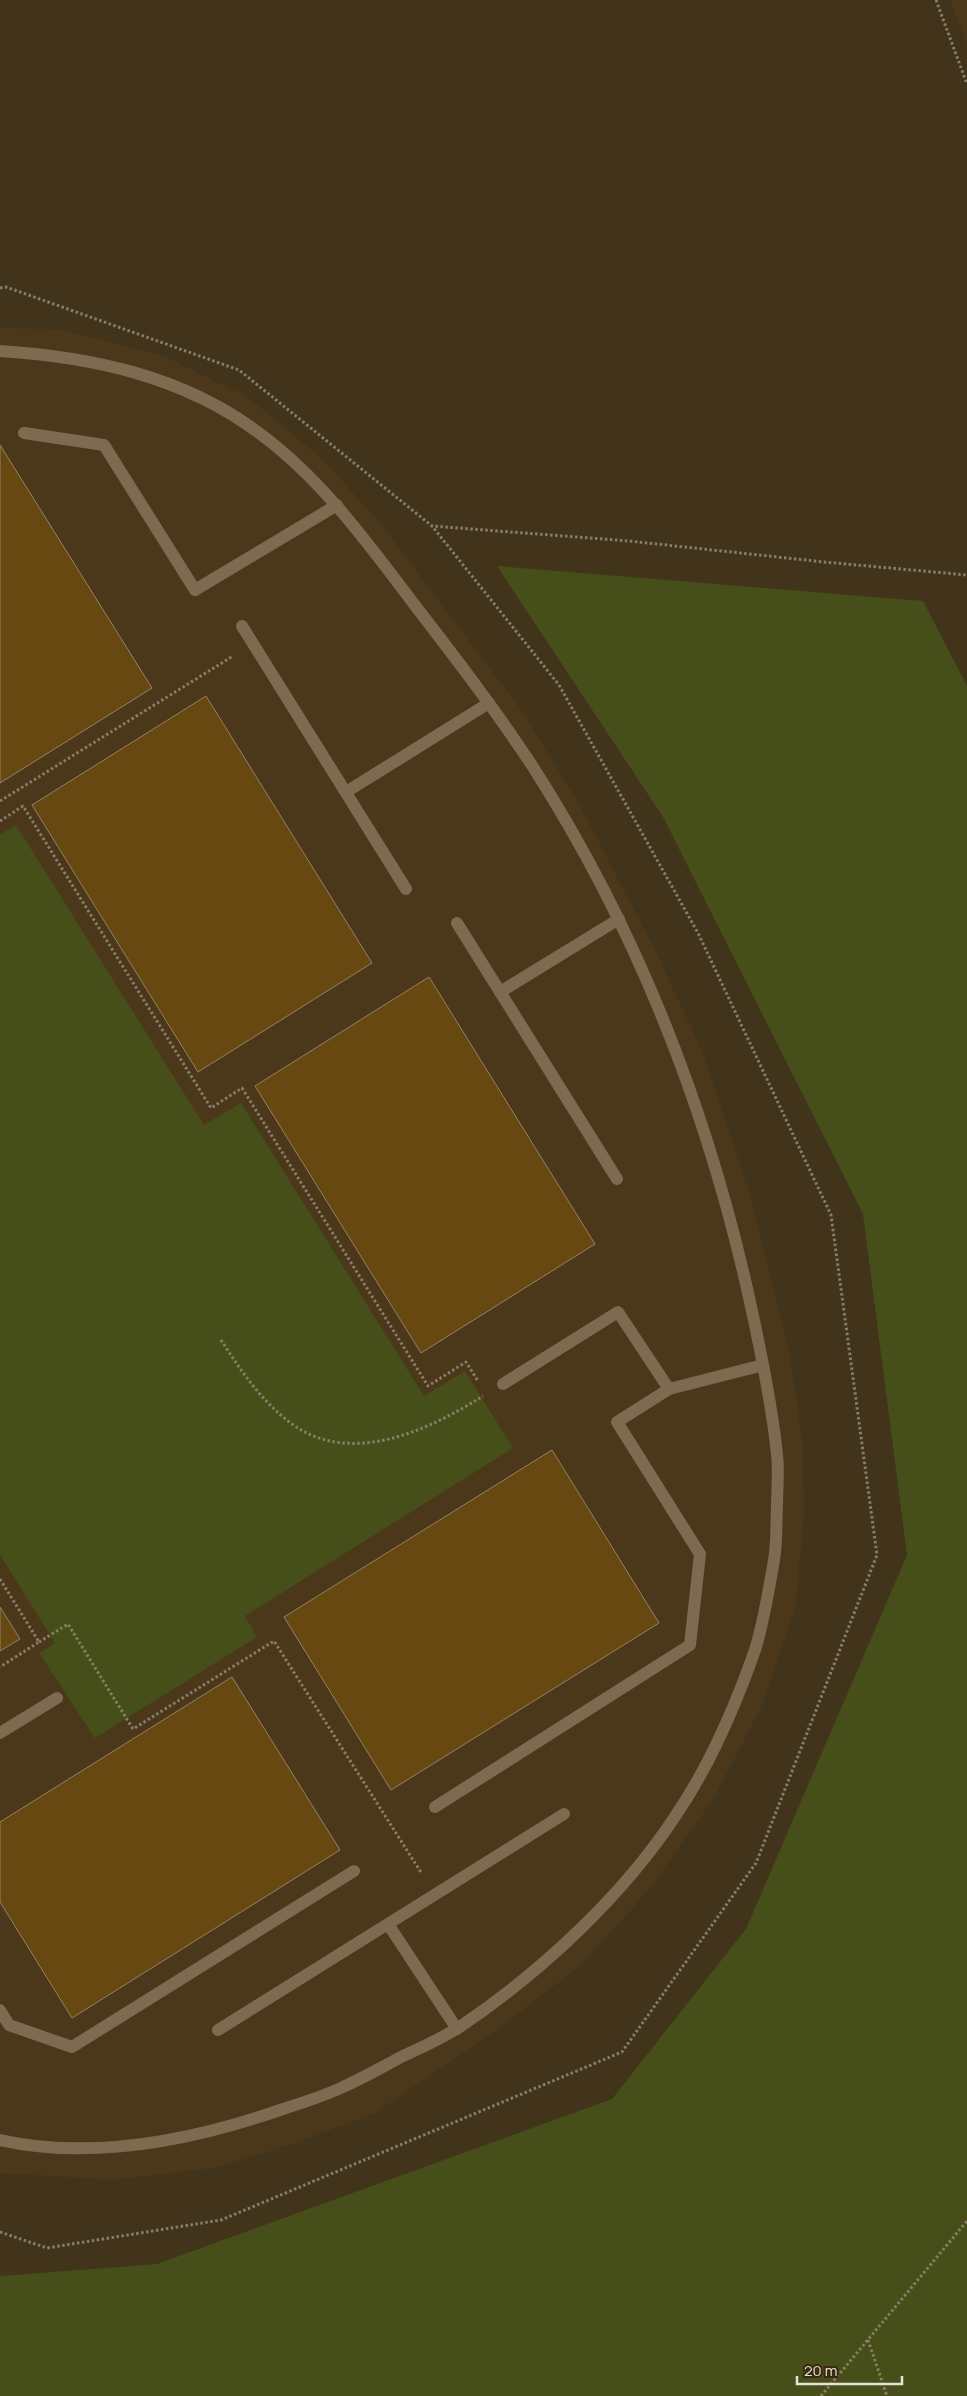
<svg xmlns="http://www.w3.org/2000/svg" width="967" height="2396" font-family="Manrope,sans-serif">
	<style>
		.built { fill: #4b3719 }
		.green { fill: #464f1a }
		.building { fill: #684811; stroke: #948268 }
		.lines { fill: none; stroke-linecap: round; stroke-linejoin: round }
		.path { stroke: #897c69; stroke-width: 3; stroke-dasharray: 2.5 2.5; stroke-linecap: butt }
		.service { stroke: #7c6a51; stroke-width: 12 }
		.minor { stroke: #7c6a51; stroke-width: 12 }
	</style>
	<rect width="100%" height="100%" fill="#42331b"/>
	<g class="built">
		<polygon points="950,0 967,0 967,45"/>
		<polygon points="0,328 61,329 164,356 248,397 320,457 378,520 523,712 578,802 656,952 703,1053 751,1198 790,1354 803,1445 804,1518 795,1610 761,1708 714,1798 649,1890 579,1967 483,2040 375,2113 294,2144 214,2168 113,2180 0,2173"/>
	</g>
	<g class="green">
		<polygon points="497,566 923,601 967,686 967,2396 0,2396 0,2276 157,2264 612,2099 746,1929 907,1555 863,1214 663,817"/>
		<polygon points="16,825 204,1125 241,1103 424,1396 465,1371 513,1448 245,1616 257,1637 95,1738 39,1653 55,1643 0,1555 0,835"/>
	</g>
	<g class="building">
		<polygon points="0,445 152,688 0,783"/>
		<polygon points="206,696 372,963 198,1072 32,805"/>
		<polygon points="429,977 595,1244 421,1353 255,1086"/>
		<polygon points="552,1450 659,1623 391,1790 284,1617"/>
		<polygon points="0,1607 20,1639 0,1651"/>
		<polygon points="232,1677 340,1850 72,2018 0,1902 0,1822"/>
	</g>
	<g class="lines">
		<g class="path">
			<polyline points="936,0 967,84"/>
			<polyline points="0,288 6,287 239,370 432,526 629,541 824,562 967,575"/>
			<polyline points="0,801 233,656"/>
			<polyline points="0,821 23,806 211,1108 242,1088 428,1386 466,1362 478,1381"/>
			<path d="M221,1340C241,1371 262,1402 292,1424C351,1467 429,1430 483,1396"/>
			<polyline points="0,1579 39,1642 0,1667"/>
			<polyline points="39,1642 68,1624 133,1729 274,1641 422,1874"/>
			<polyline points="0,2232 47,2248 221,2220 622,2052 756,1863 877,1555 831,1215 698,933 559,685 432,526"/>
			<polyline points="868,2340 887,2396"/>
			<polyline points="821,2396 967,2221"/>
		</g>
		<g class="service">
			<polyline points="24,433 104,445 195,590 337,505"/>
			<polyline points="242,626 406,889"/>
			<polyline points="346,792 489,703"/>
			<polyline points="457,923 617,1179"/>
			<polyline points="500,992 619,919"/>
			<polyline points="503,1384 618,1312 669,1389"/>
			<polyline points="0,1733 57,1698"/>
			<polyline points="435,1807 690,1645 700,1554 617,1422 669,1389 763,1365"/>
			<polyline points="388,1924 457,2029"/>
			<polyline points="0,2010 9,2025 72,2047 354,1871"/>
			<polyline points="218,2030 564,1814"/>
		</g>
		<path class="minor" d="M0,351C92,357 183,376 259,433C323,480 369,545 417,608C457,660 497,712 533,767C642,937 714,1128 755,1325C764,1368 773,1412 777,1455C779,1472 777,1490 777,1507C776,1525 777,1543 774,1560C769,1589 764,1621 755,1650C735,1707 710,1765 676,1815C623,1896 541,1972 461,2026C443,2038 423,2047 403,2056C384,2066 365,2077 345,2086C325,2096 304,2102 283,2109C194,2140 94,2161 0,2140"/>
	</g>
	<path d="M797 2376v8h105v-8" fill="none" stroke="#eae0d2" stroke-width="2.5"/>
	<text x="804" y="2376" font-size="15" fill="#eae0d2" stroke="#382911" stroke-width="4" paint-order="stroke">20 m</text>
</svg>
